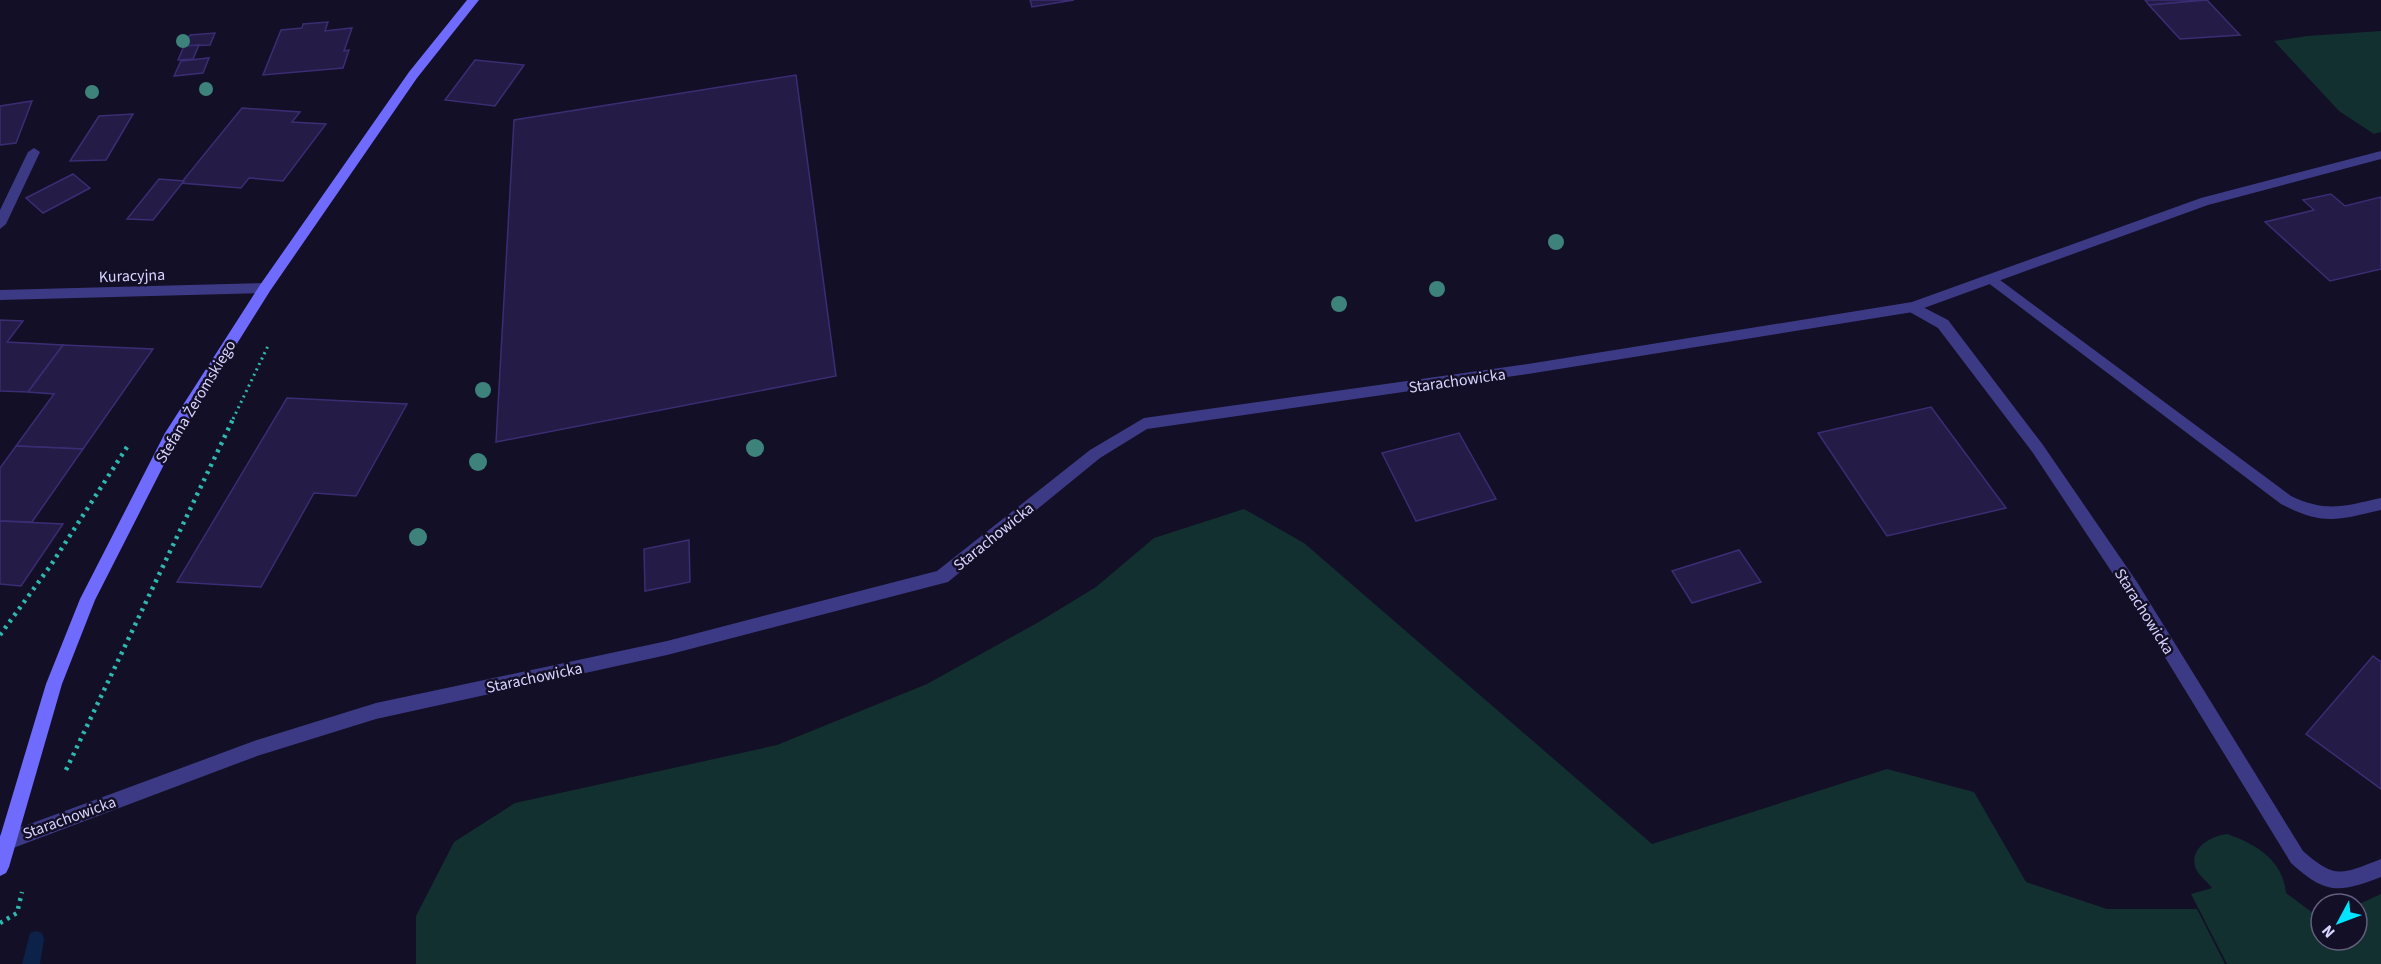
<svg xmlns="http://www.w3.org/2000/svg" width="2381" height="964" font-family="'Source Sans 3',sans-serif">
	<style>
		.green { fill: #12302f }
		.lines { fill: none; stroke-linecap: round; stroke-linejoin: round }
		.stream { fill: #0c2248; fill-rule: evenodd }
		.building { fill: #241b47; stroke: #3b2d73; stroke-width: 1.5 }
		.path-far1 { stroke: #2fb8b0; stroke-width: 3; stroke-dasharray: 2 4; stroke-linecap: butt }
		.path { stroke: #2fb8b0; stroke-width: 4.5; stroke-dasharray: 3 5; stroke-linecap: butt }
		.service { fill: #3d3a85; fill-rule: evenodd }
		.minor { fill: #3d3a85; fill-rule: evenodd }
		.secondary { fill: #6f6bff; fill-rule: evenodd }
		.tree { fill: #3d827b }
		.labels { text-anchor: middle; stroke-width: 5; stroke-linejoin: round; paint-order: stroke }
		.street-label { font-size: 16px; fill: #d9d4ff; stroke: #130f26 }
	</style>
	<rect width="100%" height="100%" fill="#130f26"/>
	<g class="green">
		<polygon points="2381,31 2381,132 2374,134 2339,111 2274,41 2307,36"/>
		<polygon points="1244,509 1304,543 1652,844 1887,769 1974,792 2026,882 2107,909 2197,909 2225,964 416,964 416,916 454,842 515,803 777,745 927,684 1037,623 1096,587 1154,538"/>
		<path d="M2227,834C2256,844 2283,860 2286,893L2321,919V940H2357V905L2381,894V964H2227L2191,894L2212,888C2208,882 2199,876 2196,869C2188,849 2210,836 2227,834Z"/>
	</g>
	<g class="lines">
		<polygon class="stream" points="36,931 42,933 44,939 40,964 22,964 30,933"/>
	</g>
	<g class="building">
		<polygon points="1030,0 1074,0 1032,7"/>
		<polygon points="2145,0 2207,0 2149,5"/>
		<polygon points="2207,0 2240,35 2180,39 2149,5"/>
		<polygon points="328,22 325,31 352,28 344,51 349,50 343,68 263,75 281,30 302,28 303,24"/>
		<polygon points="215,33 210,45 184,46 190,35"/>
		<polygon points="199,45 193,59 178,60 184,46"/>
		<polygon points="209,58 203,73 174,76 181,61"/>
		<polygon points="475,60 524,65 495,106 445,100"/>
		<polygon points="796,75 836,376 496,442 514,120"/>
		<polygon points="32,101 16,143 0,145 0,106"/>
		<polygon points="242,108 300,112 292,122 326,124 283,181 249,178 241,188 181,183"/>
		<polygon points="133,114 106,160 70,161 99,116"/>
		<polygon points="73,174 90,188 43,213 26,198"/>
		<polygon points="159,179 184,181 153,220 127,219"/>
		<polygon points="2331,194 2345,206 2381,197 2381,269 2330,281 2265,222 2314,210 2303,200"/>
		<polygon points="0,320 23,321 7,342 63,345 28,392 0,391"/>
		<polygon points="63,345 153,349 83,449 16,446 54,394 28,392"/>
		<polygon points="287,398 407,404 356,496 314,493 261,587 177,582"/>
		<polygon points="1931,407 2006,508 1887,536 1818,433"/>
		<polygon points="1459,433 1496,499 1416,521 1382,453"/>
		<polygon points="16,446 83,449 32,522 0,521 0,468"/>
		<polygon points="0,521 63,524 21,586 0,584"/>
		<polygon points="689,540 690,582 645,591 644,549"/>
		<polygon points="1739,550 1761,582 1692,603 1672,571"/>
		<polygon points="2373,656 2381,662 2381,789 2306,734"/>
	</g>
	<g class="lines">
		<polyline class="path-far1" points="233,419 268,346"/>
		<g class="path">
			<polyline points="0,635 51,565 127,447"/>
			<polyline points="66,770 234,417"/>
			<polyline points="0,923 17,913 22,892"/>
		</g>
		<g class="service">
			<polygon points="34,148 40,152 6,224 0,229 0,210 28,152"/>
			<path d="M1992,274L2291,496C2327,513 2344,506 2381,498V510C2337,520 2323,526 2281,504L1987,282L1985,279Z"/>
			<path d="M1913,302L1948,320L2043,445L2137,582L2303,851C2336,880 2342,874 2381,859V877C2339,893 2326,895 2291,863L2125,592L2033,453L1938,328L1908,311L1906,307Z"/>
		</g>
		<g class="minor">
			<polygon points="2381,151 2381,159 2208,205 1913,312 1528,374 1147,429 1100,458 948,582 667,655 376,719 257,756 0,853 0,835 257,740 376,703 667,641 937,571 1090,450 1144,418 1528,364 1912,302 2201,198"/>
			<polygon points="265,283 272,288 265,293 0,300 0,290"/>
		</g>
		<polygon class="secondary" points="467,0 479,0 417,78 270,291 176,441 95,600 62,684 9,867 6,873 0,876 0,837 46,684 80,599 165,433 260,285 409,72"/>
	</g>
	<g class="tree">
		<circle cx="183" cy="41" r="7"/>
		<circle cx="206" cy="89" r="7"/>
		<circle cx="92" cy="92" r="7"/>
		<circle cx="1556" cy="242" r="8"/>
		<circle cx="1437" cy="289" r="8"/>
		<circle cx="1339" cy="304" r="8"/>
		<circle cx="483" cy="390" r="8"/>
		<circle cx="755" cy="448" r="9"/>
		<circle cx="478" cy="462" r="9"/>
		<circle cx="418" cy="537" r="9"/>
	</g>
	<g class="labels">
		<g class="street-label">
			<text transform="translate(132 275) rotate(-2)" y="6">Kuracyjna</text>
			<text transform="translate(1457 380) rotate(-8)" y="6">Starachowicka</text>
			<text transform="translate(195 401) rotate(-59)" y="6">Stefana Żeromskiego</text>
			<text transform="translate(993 536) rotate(-39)" y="6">Starachowicka</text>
			<text transform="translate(2145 611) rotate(58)" y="6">Starachowicka</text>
			<text transform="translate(534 677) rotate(-12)" y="6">Starachowicka</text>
			<text transform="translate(69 817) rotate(-20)" y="6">Starachowicka</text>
		</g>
	</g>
	<g transform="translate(2339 922) rotate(229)"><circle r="28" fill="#130f26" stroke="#625e7d" stroke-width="1.5"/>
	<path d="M0-4.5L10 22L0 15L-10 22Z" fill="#00e5ff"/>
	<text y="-9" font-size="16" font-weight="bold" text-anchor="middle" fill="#d9d4ff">N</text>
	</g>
</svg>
